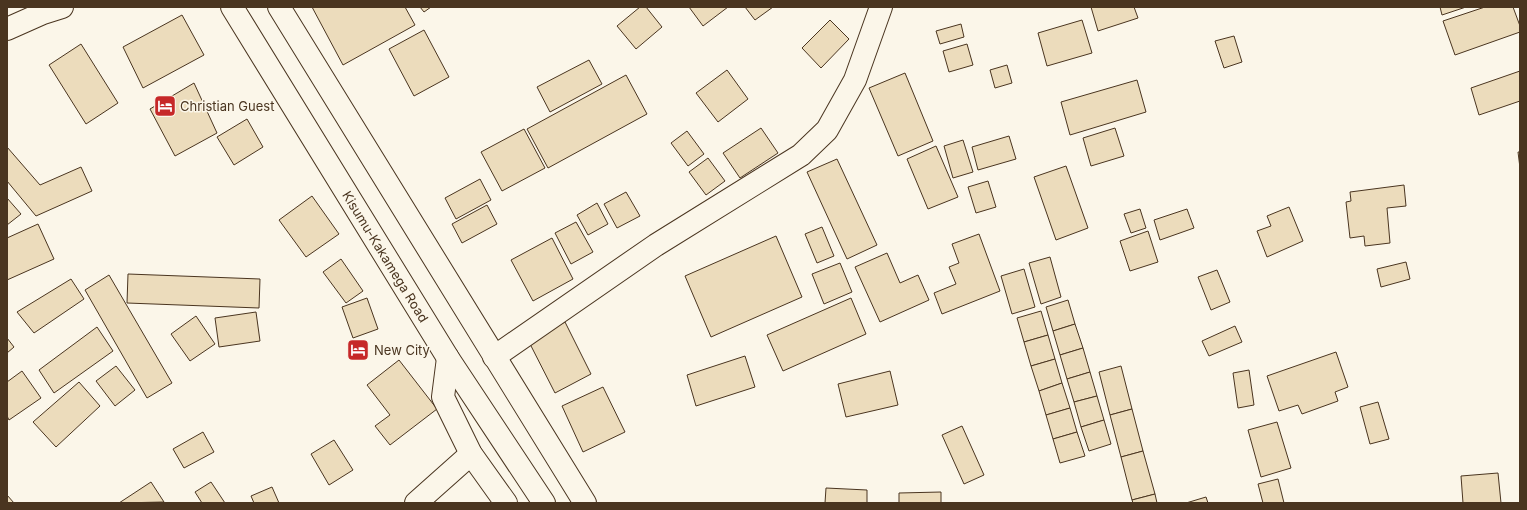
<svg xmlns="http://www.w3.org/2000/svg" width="1527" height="510" font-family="Inter,sans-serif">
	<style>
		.building { fill: #ecdcbc; stroke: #4a3520 }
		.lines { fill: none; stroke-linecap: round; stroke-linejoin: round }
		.minor-casing { stroke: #4a3520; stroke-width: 24 }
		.major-casing { stroke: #4a3520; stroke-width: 24 }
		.highway-casing { stroke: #4a3520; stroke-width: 24 }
		.minor { stroke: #fbf6e9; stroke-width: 22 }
		.major { stroke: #fbf6e9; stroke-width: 22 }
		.highway { stroke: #fbf6e9; stroke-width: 22 }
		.labels { text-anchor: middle; stroke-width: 3; stroke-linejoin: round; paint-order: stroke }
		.poi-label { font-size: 13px; fill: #4a3520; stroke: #fbf6e9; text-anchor: start }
		.street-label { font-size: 13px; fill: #4a3520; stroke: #fbf6e9 }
	</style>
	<rect width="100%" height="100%" fill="#fbf6e9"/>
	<g class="building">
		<polygon points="312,7 405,7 415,25 343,65"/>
		<polygon points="420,7 431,7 424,12"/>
		<polygon points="640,7 646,7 662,27 636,49 617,26"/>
		<polygon points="689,7 728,7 703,26"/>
		<polygon points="745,7 773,7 755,20"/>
		<polygon points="1091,7 1134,7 1138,18 1098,31"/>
		<polygon points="1440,7 1466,7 1442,15"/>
		<polygon points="1485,7 1513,7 1520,26 1520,32 1455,55 1443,21"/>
		<polygon points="182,15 204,55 143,88 123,47"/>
		<polygon points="830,20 849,39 821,68 802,48"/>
		<polygon points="1082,20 1092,53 1047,66 1038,33"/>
		<polygon points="961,24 964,37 940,44 936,31"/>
		<polygon points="424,30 449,77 414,96 389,49"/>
		<polygon points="1234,36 1242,62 1224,68 1215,41"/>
		<polygon points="81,44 118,103 86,124 49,65"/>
		<polygon points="967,44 973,65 949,72 943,51"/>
		<polygon points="589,60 602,84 550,112 537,87"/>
		<polygon points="1007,65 1012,83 995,88 990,70"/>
		<polygon points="727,70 748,99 718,122 696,93"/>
		<polygon points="1520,71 1520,101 1479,115 1471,88"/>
		<polygon points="905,73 933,141 898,156 869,88"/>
		<polygon points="626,75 647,114 548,168 527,129"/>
		<polygon points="1137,80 1146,112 1070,135 1061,102"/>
		<polygon points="194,83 217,133 175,156 150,109"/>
		<polygon points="247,119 263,147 234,165 217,137"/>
		<polygon points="761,128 778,153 740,178 723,153"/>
		<polygon points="1115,128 1124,156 1091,166 1083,138"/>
		<polygon points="524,129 545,168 502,191 481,152"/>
		<polygon points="687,131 704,154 688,166 671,143"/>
		<polygon points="1009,136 1016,159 978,170 972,147"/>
		<polygon points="963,140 973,172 953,178 944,146"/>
		<polygon points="936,146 958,197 928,209 907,159"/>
		<polygon points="7,147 40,185 81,167 92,191 36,216 7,181"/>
		<polygon points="1518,152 1520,152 1520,168"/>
		<polygon points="708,158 725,181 706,195 689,172"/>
		<polygon points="837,159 877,245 847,259 807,172"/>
		<polygon points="1066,166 1088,228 1056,240 1034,177"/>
		<polygon points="480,179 491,200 456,219 445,198"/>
		<polygon points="988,181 996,207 976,213 968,187"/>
		<polygon points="1404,185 1406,206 1387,208 1390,243 1365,246 1364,236 1350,238 1346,202 1351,201 1350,192"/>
		<polygon points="626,192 640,216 617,228 604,204"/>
		<polygon points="312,196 339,234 306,257 279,220"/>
		<polygon points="7,198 21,214 7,225"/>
		<polygon points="597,203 608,224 588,235 577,215"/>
		<polygon points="487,205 497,224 462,243 452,224"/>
		<polygon points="1289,207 1303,241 1267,257 1257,231 1271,226 1267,216"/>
		<polygon points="1140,209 1146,228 1131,233 1124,214"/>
		<polygon points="1187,209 1194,228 1160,240 1154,220"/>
		<polygon points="576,222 593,252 571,264 555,233"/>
		<polygon points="38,224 54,259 7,280 7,238"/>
		<polygon points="822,227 834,256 817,263 805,234"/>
		<polygon points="1148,231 1158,262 1130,271 1120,241"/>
		<polygon points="979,234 1000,291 942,314 934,293 956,284 949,267 959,263 952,244"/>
		<polygon points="776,236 802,297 711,337 685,276"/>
		<polygon points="552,238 573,279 533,301 511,260"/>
		<polygon points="887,253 900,283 918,275 929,300 880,322 855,267"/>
		<polygon points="1050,257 1061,297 1041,304 1029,263"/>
		<polygon points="341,259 363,291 346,303 323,272"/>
		<polygon points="1406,262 1410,279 1381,287 1377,269"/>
		<polygon points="840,263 852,292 824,304 812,274"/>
		<polygon points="1024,269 1035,307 1012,314 1001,276"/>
		<polygon points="1217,270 1230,302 1211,310 1198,277"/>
		<polygon points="128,274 260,279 259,308 127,303"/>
		<polygon points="109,275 172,383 147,398 85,290"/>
		<polygon points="71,279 84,299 34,333 17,312"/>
		<polygon points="367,298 378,329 353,338 342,307"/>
		<polygon points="851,298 866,334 783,371 767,335"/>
		<polygon points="1068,300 1075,324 1053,331 1046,307"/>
		<polygon points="1041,311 1048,335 1024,342 1017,318"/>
		<polygon points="256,312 260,341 219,347 215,318"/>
		<polygon points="196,316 215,344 190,361 171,334"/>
		<polygon points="565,322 591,374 555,393 528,340"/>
		<polygon points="1075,324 1083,348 1060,355 1053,331"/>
		<polygon points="1235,326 1242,342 1209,356 1202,341"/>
		<polygon points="97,327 113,351 54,393 39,370"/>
		<polygon points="1048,335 1055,359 1031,366 1024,342"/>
		<polygon points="7,338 14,347 7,353"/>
		<polygon points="1083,348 1090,372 1067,379 1060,355"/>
		<polygon points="1336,352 1348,387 1335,392 1338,401 1302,414 1298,405 1279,411 1267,376"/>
		<polygon points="745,356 755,387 696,406 687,375"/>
		<polygon points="1055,359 1062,383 1039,391 1031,366"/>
		<polygon points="399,360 437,409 390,445 375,426 390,415 367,385"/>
		<polygon points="116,366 135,390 115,406 96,381"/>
		<polygon points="1121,366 1132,409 1110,415 1099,372"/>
		<polygon points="1249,370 1254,405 1238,408 1233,373"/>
		<polygon points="22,371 41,398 9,420 7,416 7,382"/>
		<polygon points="890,371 898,405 846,417 838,384"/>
		<polygon points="1090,372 1097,396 1074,402 1067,379"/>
		<polygon points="79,382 100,406 56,447 33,422"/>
		<polygon points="1062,383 1070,408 1046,415 1039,391"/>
		<polygon points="603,387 625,432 583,452 562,406"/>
		<polygon points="1097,396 1104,420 1081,427 1074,402"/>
		<polygon points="1378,402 1389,439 1370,444 1360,407"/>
		<polygon points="1070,408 1077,432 1053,439 1046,415"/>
		<polygon points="1132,409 1143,451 1121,457 1110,415"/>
		<polygon points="1104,420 1111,444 1089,451 1081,427"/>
		<polygon points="1277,422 1291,468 1261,477 1248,430"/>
		<polygon points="962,426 984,475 964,484 942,435"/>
		<polygon points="203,432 214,452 184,468 173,449"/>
		<polygon points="1077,432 1085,456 1060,463 1053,439"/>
		<polygon points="334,440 353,470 329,485 311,454"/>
		<polygon points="1143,451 1155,494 1132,500 1121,457"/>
		<polygon points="1498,473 1501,503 1463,503 1461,476"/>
		<polygon points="1278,479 1284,503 1263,503 1258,484"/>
		<polygon points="151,482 164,502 119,503"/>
		<polygon points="211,482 225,503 202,503 195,492"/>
		<polygon points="272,487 279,503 254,503 251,496"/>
		<polygon points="826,488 867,490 867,503 825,503"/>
		<polygon points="941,492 941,503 899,503 899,493"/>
		<polygon points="1155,494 1157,503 1133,503 1132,500"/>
		<polygon points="7,495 14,503 7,503"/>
		<polygon points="1206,497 1208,503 1186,503"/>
	</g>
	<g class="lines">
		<g class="minor-casing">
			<g id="minor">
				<polyline points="7,29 43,13 62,7"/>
				<polyline points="494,357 656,245 801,155 827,130 855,80 881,7"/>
				<polyline points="448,358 443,397 471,454 506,503"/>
			</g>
		</g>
		<g class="major-casing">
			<polyline id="major" points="416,503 471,454"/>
		</g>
		<g class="highway-casing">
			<g id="highway">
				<path id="s1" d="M232,7L448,358L544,503"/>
				<polyline points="279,7 585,503"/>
			</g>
		</g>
		<use href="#minor" class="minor"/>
		<use href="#major" class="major"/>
		<use href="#highway" class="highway"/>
	</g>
	<defs>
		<g id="hotel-square" transform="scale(1.15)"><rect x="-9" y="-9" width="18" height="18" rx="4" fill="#c62828" stroke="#fbf6e9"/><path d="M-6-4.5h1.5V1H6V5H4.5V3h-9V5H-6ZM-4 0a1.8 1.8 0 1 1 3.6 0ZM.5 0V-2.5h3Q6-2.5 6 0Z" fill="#fff"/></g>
	</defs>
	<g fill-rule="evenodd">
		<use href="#hotel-square" x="165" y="106"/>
		<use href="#hotel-square" x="358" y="350"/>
	</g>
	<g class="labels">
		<g class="poi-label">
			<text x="180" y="111">Christian Guest</text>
			<text x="374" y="355">New City</text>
		</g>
		<g class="street-label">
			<text dy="5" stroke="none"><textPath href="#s1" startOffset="293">Kisumu-Kakamega Road</textPath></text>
		</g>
	</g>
	<rect width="1527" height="510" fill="none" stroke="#4a3520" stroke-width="16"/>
</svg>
